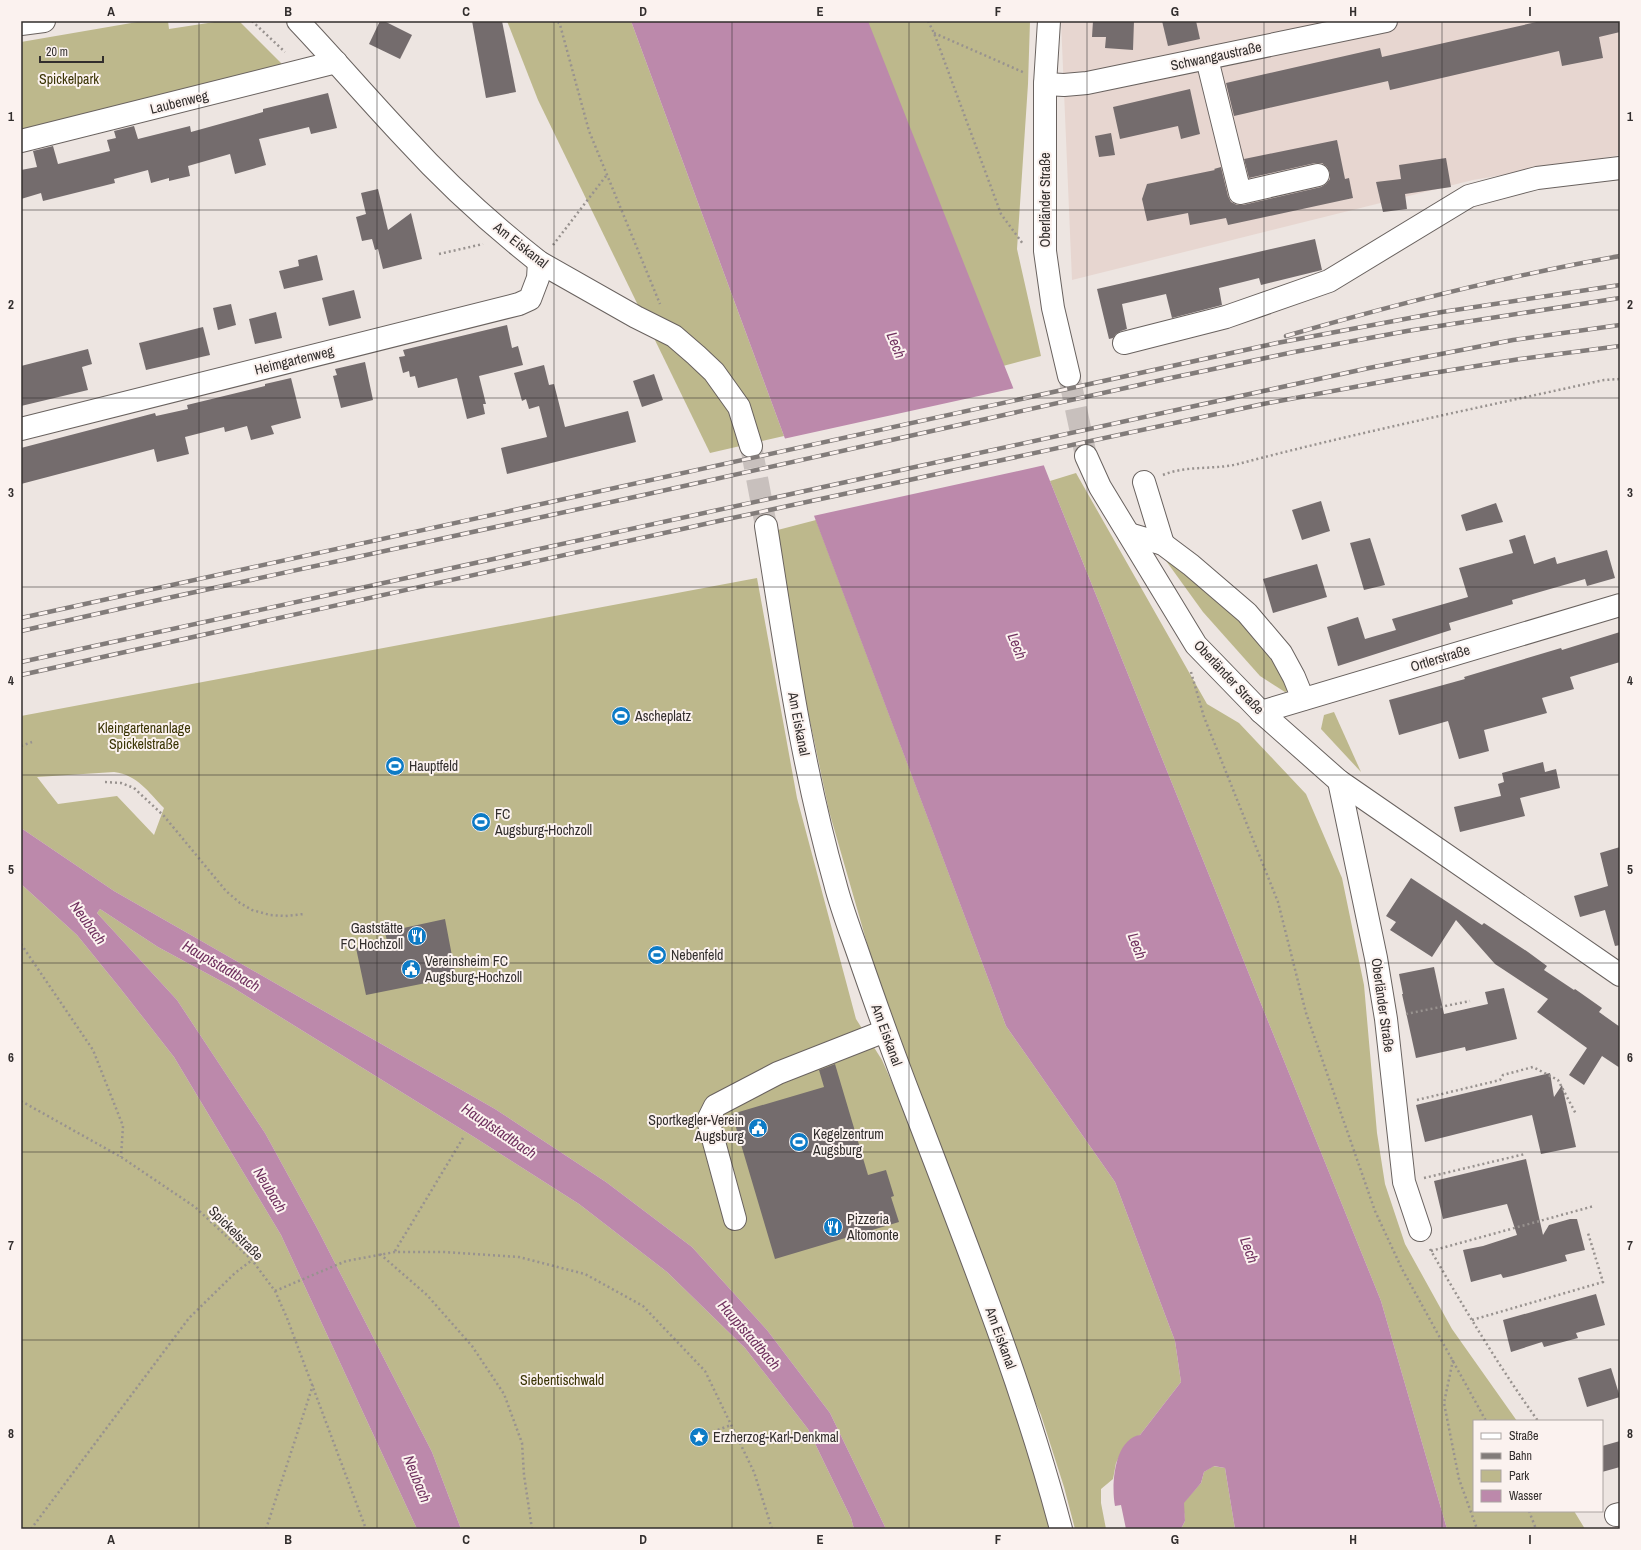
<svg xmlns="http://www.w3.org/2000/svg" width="1641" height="1550" font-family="'Archivo Narrow',sans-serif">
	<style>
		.built { fill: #e7d6d0 }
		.green { fill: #bdb88c; fill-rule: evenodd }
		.water { fill: #bc89ab }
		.pier { fill: #ede5e1 }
		.building { fill: #746c6d }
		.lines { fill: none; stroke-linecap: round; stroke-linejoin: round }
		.minor-tunnel { stroke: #c8c0bd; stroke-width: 22; stroke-dasharray: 22 11; stroke-linecap: butt }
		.minor-casing { stroke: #69625f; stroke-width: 24 }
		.major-casing { stroke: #69625f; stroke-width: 24 }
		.path { stroke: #98928f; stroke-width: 2.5; stroke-dasharray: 2 3; stroke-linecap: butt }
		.minor { stroke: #fff; stroke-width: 22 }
		.major { stroke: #fff; stroke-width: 22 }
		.rail-casing { stroke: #827c7a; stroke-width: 4.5 }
		.rail { stroke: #fbf2ef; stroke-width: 3; stroke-dasharray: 9; stroke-linecap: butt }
		.grid { fill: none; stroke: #322e2d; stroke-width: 1; stroke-opacity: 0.55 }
		.labels { text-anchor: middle; stroke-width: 4; stroke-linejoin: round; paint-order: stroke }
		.street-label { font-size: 14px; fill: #322e2d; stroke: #fbf2ef }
		.park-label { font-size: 14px; fill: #393303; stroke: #fbf2ef }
		.poi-label { font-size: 14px; fill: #322e2d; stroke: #fbf2ef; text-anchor: start }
		.water-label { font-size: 15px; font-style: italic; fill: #70315f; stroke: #fbf2ef }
		.neatline { fill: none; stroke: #322e2d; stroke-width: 1.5 }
		.grid-label { font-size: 13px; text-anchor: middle; font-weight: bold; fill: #322e2d }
	</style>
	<rect width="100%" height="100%" fill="#ede5e1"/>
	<polygon class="built" points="1061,21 1620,21 1620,155 1473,180 1072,280"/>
	<g class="green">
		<polygon points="143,21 168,21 169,29 221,21 239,21 285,67 21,138 21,42"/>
		<polygon points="507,21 631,21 784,436 710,453 538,100"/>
		<polygon points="867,21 1030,21 1028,84 1017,249 1041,356 1003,366"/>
		<polygon points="1076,473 1207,704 1239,723 1306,794 1342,878 1364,985 1377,1133 1385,1184 1405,1244 1452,1329 1517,1421 1474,1421 1474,1511 1574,1511 1585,1529 1447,1529 1381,1301 1050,481"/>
		<polygon points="816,520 1006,1026 1115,1182 1175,1341 1181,1382 1140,1435 1128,1442 1124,1447 1116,1463 1113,1479 1101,1489 1101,1503 1106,1529 1075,1529 1064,1487 1041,1415 1007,1337 887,1013 829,811 770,532"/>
		<polygon points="1164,558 1233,607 1269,650 1294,689 1285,692 1260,676 1203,612"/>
		<path d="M757,578L797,798L856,1019L882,1060L955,1225L1057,1529H886L830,1413L767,1330L692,1247L606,1182L495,1109L114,891L21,828V716ZM114,772C138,775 148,792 164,808L154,835L117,796L58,804L37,777Z"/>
		<polygon points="1334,712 1361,772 1321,729 1324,715"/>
		<polygon points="21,884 77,935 120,988 174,1057 281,1235 417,1529 21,1529"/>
		<polygon points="100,909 158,947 232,987 474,1137 579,1204 667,1272 745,1348 808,1429 851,1518 854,1529 461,1529 432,1452 317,1228 265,1133 177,1000 97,913"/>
		<polygon points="1213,1466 1225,1468 1235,1529 1181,1529 1185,1521 1183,1503 1201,1483 1204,1472"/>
	</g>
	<g class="water">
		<path d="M631,21H868L1050,481L1381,1301L1447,1529H1235L1225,1468L1214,1466L1204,1472L1201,1483L1184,1503L1185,1521L1181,1529H1126L1121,1505L1115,1506C1111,1486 1114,1439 1140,1435L1181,1382L1175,1341L1115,1182L1006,1026L784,436Z"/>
		<polygon points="21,828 114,891 495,1109 606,1182 692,1247 767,1330 830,1413 886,1529 854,1529 851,1518 808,1429 745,1348 667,1272 579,1204 474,1137 232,987 158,947 100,909 97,913 177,1000 265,1133 317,1228 432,1452 461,1529 417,1529 281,1235 174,1057 120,988 77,935 21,884"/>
	</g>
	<polygon class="pier" points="1015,388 1045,465 813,516 783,439"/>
	<g class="building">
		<polygon points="380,21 384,21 412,35 400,59 369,44"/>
		<polygon points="472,21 502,21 516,92 486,98"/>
		<polygon points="1093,21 1134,21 1133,50 1105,48 1106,37 1092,37"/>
		<polygon points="1162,21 1196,21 1200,39 1168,46"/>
		<polygon points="1541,21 1620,21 1620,32 1599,37 1603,58 1562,66 1559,51 1390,90 1388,81 1234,116 1226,83 1380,48 1382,57"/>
		<polygon points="1190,89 1200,134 1181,139 1178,126 1120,139 1113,107"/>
		<polygon points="328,93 337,128 311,134 309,127 259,139 266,165 235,174 230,154 188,166 190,176 169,181 169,178 151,183 148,170 114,179 115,183 43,201 41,193 21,199 21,170 37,167 33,151 53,146 58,164 110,151 107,140 116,138 114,131 134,126 138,139 190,126 191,132 263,112 263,109"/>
		<polygon points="1111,133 1115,155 1099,157 1095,136"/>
		<polygon points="1337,140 1345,179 1349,178 1353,198 1228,225 1226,218 1190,225 1188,213 1147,221 1142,199 1147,184 1215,170 1214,169 1221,167 1228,196 1231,202 1237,205 1243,205 1321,187 1326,184 1330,179 1330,173 1327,167 1322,163 1315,163 1249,178 1244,159"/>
		<polygon points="1446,158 1451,187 1405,194 1407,209 1383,212 1376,182 1401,179 1399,165"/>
		<polygon points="378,189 388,230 411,213 422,259 383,269 378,249 375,250 372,239 362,241 356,217 366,214 361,193"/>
		<polygon points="1315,239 1322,270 1261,285 1259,278 1219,288 1222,305 1172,318 1166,294 1122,304 1127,329 1121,331 1116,334 1113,338 1109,339 1097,289"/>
		<polygon points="317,255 323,280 284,289 279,271 299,266 298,260"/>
		<polygon points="354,290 361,318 329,326 322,298"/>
		<polygon points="231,304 236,325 218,330 213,308"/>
		<polygon points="276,312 282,338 255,344 249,319"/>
		<polygon points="507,325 512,348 518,346 523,365 479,376 486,404 483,404 485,414 467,419 457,378 418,388 415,376 410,377 409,371 403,373 399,357 405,356 403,350"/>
		<polygon points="203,327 210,355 146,370 139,343"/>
		<polygon points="88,349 92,364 82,367 88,390 21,406 21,366"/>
		<polygon points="365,362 373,400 341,408 333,376 337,375 335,369"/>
		<polygon points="544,365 549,385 554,384 565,427 628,411 636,442 507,474 501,448 547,437 539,406 529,409 526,399 522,401 514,373"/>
		<polygon points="654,374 663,400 642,407 633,381"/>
		<polygon points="291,378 301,418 271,426 274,434 251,440 247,426 225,432 224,427 185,437 189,454 157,462 154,449 21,484 21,448 155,413 156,416 188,409 187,405 265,386 265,384"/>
		<polygon points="1321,501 1330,531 1302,540 1292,510"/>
		<polygon points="1496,503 1503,522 1466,531 1461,515"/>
		<polygon points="1525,535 1534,564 1555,557 1557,564 1607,550 1615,578 1587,586 1585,579 1512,600 1513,604 1449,623 1451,630 1338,666 1327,627 1358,617 1365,639 1396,630 1392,619 1468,597 1459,568 1513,553 1509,540"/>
		<polygon points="1370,538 1385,585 1364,590 1350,543"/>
		<polygon points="1317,564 1327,597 1273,613 1263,579"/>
		<polygon points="1620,632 1620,662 1570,677 1574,689 1542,698 1547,713 1484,730 1489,751 1459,759 1448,721 1399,735 1389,700 1465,679 1464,677 1561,648 1562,650"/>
		<polygon points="1543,762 1545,772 1556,769 1560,788 1520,798 1525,816 1460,832 1454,807 1501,796 1498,784 1504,782 1502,773"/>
		<polygon points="1620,847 1620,945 1615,946 1605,910 1580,917 1574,896 1608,886 1600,853"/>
		<polygon points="1411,878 1482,925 1484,923 1528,952 1547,966 1544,970 1574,990 1575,989 1602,1008 1599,1012 1620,1027 1620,1068 1602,1056 1584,1085 1569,1075 1587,1048 1537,1012 1548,999 1495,964 1456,920 1432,957 1390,930 1396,922 1386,916"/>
		<polygon points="445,919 456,977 366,995 356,948 387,941 385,932"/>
		<polygon points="1434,967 1444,1014 1488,1004 1485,992 1504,988 1517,1039 1466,1051 1465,1047 1416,1058 1402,994 1403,994 1399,974"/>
		<polygon points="835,1064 868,1175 886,1170 894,1196 891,1197 899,1222 775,1259 732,1114 824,1087 819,1070"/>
		<polygon points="1550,1073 1554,1097 1562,1085 1576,1147 1541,1154 1532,1115 1425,1142 1416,1105"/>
		<polygon points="1526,1159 1543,1235 1549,1225 1570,1219 1577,1219 1585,1250 1565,1255 1567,1261 1512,1276 1503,1278 1501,1274 1471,1282 1463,1250 1483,1246 1517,1235 1507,1204 1443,1219 1434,1181"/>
		<polygon points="1596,1294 1605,1325 1576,1333 1578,1338 1544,1347 1542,1342 1511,1352 1503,1320"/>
		<polygon points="1611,1368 1620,1397 1587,1407 1578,1378"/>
		<polygon points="1620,1441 1620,1467 1602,1472 1602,1446"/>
	</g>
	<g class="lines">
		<g class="minor-tunnel">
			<polyline points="1069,376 1086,456"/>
			<polyline points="751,446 766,526"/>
		</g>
		<g class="minor-casing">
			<g id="minor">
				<path d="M298,21C334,59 369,100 405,138C446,183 492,225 539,262L636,317L674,336L696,355L714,372L739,407L751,446"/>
				<polyline points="1049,21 1045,84 1045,251 1053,308 1069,376"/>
				<polyline points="1207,59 1240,193 1318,175"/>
				<polyline points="1045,84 1064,85 1087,83 1386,21"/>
				<polyline points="21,141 336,62"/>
				<polyline points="1124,343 1226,317 1329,281 1469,196 1537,178 1620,168"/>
				<polyline points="21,429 519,304 530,299 538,278 539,262"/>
				<polyline points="1086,456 1100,487 1196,645 1261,712 1339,781 1620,975"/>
				<polyline points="1144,482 1163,544"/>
				<path d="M766,526C785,646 802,767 835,883C841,907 850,930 858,953C876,1005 894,1056 914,1107C967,1246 1023,1385 1061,1529"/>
				<polyline points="1129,534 1163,544 1191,565 1247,613 1281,653 1294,677 1303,699"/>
				<polyline points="1261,712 1620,605"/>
				<polyline points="1339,781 1376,958 1386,1019 1404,1182 1420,1230"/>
				<polyline points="735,1219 708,1120 715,1106 778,1073 885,1031"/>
				<polyline points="1616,1515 1620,1514"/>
			</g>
		</g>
		<g class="major-casing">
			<polyline id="major" points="21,24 44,21"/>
		</g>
		<g class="path">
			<polyline points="252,21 285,52"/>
			<polyline points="553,21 559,23"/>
			<polyline points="559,21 589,131 660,304"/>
			<polyline points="928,21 934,33 1001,214 1023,244"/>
			<polyline points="934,33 1025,73"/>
			<polyline points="553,245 606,176"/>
			<polyline points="439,254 483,244"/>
			<path d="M1163,475C1187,465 1214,470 1238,464C1359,432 1482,407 1604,380L1620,379"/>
			<polyline points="1191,672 1204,717 1278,902 1306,1013 1375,1211 1402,1269 1486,1421"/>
			<polyline points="21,746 32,742"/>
			<polyline points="105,782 121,783 134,788 164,816 226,891 240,903 252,910 270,915 285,916 304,914"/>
			<polyline points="21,944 93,1050 123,1126 121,1157"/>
			<polyline points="1406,1014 1470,1001"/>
			<polyline points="1417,1100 1500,1080 1503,1075 1533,1067 1558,1080 1576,1114"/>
			<polyline points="21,1101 121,1157 195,1207 252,1260 275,1291 287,1318 366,1529"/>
			<polyline points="1424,1178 1525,1154"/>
			<path d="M1430,1249C1464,1308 1498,1365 1538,1421"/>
			<polyline points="395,1251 463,1138"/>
			<polyline points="1431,1251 1594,1206"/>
			<polyline points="380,1254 427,1295 472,1346 504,1394 522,1443 524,1475 532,1529"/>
			<polyline points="275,1291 346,1261 395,1252 444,1252 519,1257 585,1274 643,1306 705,1371 754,1472 772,1529"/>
			<polyline points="1472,1320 1603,1282 1588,1233"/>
			<polyline points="1453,1360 1444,1403 1459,1479 1477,1529"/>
			<polyline points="699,1437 731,1425"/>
			<polyline points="1529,1511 1536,1529"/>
			<polyline points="31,1529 189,1318 235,1273 252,1260"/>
			<polyline points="266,1529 313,1385"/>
		</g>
		<use href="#minor" class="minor"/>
		<use href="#major" class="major"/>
		<g class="rail-casing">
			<g id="rail">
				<path d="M1286,336C1396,304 1507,276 1620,256"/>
				<polyline points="21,618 1277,343 1442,312 1620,285"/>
				<polyline points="21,631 163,599 639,496 1166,379 1294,352 1407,331 1620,298"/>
				<polyline points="21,662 1369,368 1513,340 1620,325"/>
				<polyline points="21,675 723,520 1263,404 1408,377 1520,359 1620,346"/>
			</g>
		</g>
		<use href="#rail" class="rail"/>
	</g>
	<path class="grid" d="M199,21V1529M377,21V1529M554,21V1529M732,21V1529M909,21V1529M1087,21V1529M1264,21V1529M1442,21V1529M21,210H1620M21,398H1620M21,587H1620M21,775H1620M21,963H1620M21,1152H1620M21,1340H1620"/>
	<defs>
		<g id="stadium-disc" transform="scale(1)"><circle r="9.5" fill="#0d7bc6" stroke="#fbf2ef"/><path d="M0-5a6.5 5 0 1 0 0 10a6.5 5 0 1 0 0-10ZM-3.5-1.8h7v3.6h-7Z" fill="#fff"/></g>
		<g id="restaurant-disc" transform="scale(1)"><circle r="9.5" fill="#0d7bc6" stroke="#fbf2ef"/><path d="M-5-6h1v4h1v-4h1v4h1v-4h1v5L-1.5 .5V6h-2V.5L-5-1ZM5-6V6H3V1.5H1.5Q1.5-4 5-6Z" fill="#fff"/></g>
		<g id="civic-disc" transform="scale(1)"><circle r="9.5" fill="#0d7bc6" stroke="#fbf2ef"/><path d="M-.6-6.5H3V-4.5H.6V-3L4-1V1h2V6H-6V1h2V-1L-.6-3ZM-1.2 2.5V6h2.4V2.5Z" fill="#fff"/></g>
		<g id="sight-disc" transform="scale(1)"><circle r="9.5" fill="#0d7bc6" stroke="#fbf2ef"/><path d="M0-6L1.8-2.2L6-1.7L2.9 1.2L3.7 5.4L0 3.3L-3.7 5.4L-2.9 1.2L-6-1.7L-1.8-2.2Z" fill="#fff"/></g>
	</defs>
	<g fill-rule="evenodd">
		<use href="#stadium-disc" x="621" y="716"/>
		<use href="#stadium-disc" x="395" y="766"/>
		<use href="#stadium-disc" x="481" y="822"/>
		<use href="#restaurant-disc" x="417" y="936"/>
		<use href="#stadium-disc" x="657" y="955"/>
		<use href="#civic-disc" x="411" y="969"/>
		<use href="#civic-disc" x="758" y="1128"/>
		<use href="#stadium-disc" x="799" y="1142"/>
		<use href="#restaurant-disc" x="833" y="1227"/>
		<use href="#sight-disc" x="699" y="1437"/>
	</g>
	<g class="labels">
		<g class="street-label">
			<text transform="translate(1216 56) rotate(-12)" y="5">Schwangaustraße</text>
			<text transform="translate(179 102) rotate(-14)" y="5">Laubenweg</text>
			<text transform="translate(1045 200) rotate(-90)" y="5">Oberländer Straße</text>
			<text transform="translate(521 245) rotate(38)" y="5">Am Eiskanal</text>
			<text transform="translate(294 360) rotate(-14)" y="5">Heimgartenweg</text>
			<text transform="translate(1440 658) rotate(-17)" y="5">Ortlerstraße</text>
			<text transform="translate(1229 677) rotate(47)" y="5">Oberländer Straße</text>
			<text transform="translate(799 724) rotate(79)" y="5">Am Eiskanal</text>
			<text transform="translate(1383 1005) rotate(82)" y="5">Oberländer Straße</text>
			<text transform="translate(887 1035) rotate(70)" y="5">Am Eiskanal</text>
			<text transform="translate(236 1233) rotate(45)" y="5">Spickelstraße</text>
			<text transform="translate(1001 1338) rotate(70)" y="5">Am Eiskanal</text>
		</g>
		<g class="park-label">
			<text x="69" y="84">Spickelpark</text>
			<text x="144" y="733">Kleingartenanlage<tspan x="144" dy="16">Spickelstraße</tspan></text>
			<text x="562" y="1385">Siebentischwald</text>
		</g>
		<g class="poi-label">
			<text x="635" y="721">Ascheplatz</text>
			<text x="409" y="771">Hauptfeld</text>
			<text x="495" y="819">FC<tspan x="495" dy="16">Augsburg-Hochzoll</tspan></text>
			<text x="403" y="933" text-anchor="end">Gaststätte<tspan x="403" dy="16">FC Hochzoll</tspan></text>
			<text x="671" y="960">Nebenfeld</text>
			<text x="425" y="966">Vereinsheim FC<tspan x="425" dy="16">Augsburg-Hochzoll</tspan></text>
			<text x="744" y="1125" text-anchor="end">Sportkegler-Verein<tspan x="744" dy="16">Augsburg</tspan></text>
			<text x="813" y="1139">Kegelzentrum<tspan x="813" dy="16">Augsburg</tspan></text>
			<text x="847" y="1224">Pizzeria<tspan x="847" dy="16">Altomonte</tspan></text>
			<text x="713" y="1442">Erzherzog-Karl-Denkmal</text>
		</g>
		<g class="water-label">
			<text transform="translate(896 345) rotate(68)" y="5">Lech</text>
			<text transform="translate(1017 646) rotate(68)" y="5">Lech</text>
			<text transform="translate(88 923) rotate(54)" y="5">Neubach</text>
			<text transform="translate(1137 946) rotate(69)" y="5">Lech</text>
			<text transform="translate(221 966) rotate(30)" y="5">Hauptstadtbach</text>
			<text transform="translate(499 1131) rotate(34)" y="5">Hauptstadtbach</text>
			<text transform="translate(270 1190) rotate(59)" y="5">Neubach</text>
			<text transform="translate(1249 1250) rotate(70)" y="5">Lech</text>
			<text transform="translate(749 1335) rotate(49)" y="5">Hauptstadtbach</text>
			<text transform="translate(417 1479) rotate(68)" y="5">Neubach</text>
		</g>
	</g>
	<rect width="1641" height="1550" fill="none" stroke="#fbf2ef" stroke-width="44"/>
	<rect x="1473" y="1420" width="130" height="92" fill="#fbf2ef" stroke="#aba4a1"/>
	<rect x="1481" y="1433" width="20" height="6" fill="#ffffff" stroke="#aba4a1"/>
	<text x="1509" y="1440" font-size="12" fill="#322e2d">Straße</text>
	<rect x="1481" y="1453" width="20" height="6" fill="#827c7a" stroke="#aba4a1"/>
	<text x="1509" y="1460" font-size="12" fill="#322e2d">Bahn</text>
	<rect x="1481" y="1470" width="20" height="12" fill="#bdb88c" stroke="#aba4a1"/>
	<text x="1509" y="1480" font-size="12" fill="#322e2d">Park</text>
	<rect x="1481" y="1490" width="20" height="12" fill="#bc89ab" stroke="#aba4a1"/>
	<text x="1509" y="1500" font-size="12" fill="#322e2d">Wasser</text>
	<path d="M40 56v6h63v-6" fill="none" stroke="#322e2d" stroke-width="2"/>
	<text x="46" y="56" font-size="12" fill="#322e2d" stroke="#fbf2ef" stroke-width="3" paint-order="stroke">20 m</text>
	<rect x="22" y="22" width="1597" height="1506" class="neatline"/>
	<g class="grid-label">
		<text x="111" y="16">A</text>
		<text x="288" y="16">B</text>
		<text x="466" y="16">C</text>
		<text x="643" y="16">D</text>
		<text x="820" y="16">E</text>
		<text x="998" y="16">F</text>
		<text x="1175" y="16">G</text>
		<text x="1353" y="16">H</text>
		<text x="1530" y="16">I</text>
		<text x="11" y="121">1</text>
		<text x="1630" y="121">1</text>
		<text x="11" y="309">2</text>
		<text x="1630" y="309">2</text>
		<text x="11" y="497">3</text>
		<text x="1630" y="497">3</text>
		<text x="11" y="685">4</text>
		<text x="1630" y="685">4</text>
		<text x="11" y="874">5</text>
		<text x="1630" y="874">5</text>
		<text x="11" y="1062">6</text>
		<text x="1630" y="1062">6</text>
		<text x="11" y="1250">7</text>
		<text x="1630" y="1250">7</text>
		<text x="11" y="1438">8</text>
		<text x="1630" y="1438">8</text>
		<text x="111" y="1544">A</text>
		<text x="288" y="1544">B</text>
		<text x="466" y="1544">C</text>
		<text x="643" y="1544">D</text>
		<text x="820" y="1544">E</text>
		<text x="998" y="1544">F</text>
		<text x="1175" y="1544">G</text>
		<text x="1353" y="1544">H</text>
		<text x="1530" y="1544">I</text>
	</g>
</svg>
